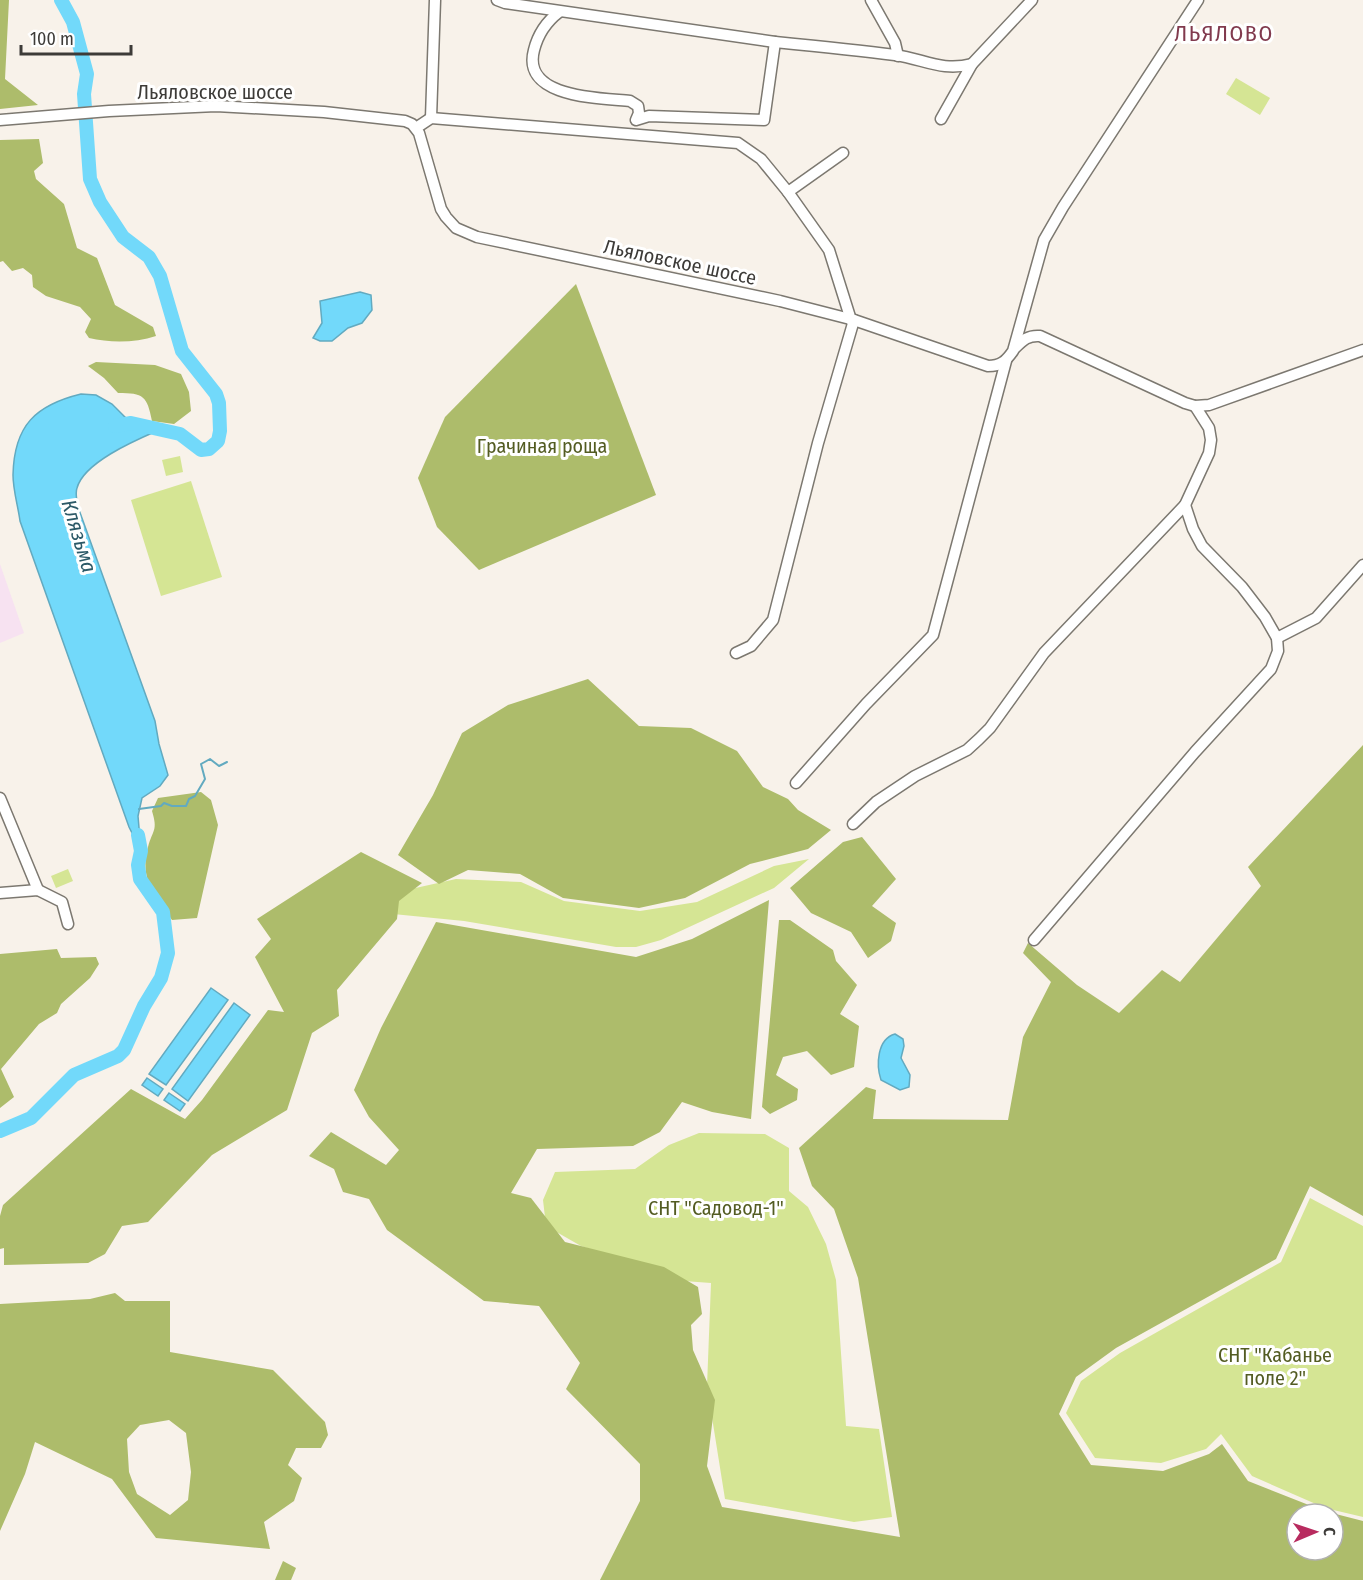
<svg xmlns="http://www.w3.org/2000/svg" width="1363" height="1580" font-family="'Fira Sans Condensed',sans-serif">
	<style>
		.education { fill: #f7e2f1 }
		.green { fill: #d5e594 }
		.forest { fill: #adbc6b; fill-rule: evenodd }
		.water { fill: #72d9fa; stroke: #62aac0; stroke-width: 1.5 }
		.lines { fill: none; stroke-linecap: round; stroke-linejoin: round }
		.stream { stroke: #62aac0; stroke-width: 2 }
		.river { stroke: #72d9fa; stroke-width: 14 }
		.minor-casing { stroke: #7c7870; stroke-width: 13 }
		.minor { stroke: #fff; stroke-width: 10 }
		.labels { text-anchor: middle; stroke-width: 6; stroke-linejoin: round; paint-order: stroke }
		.street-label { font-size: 20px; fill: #3d3b38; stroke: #fff }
		.park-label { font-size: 20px; fill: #535c22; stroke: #fff }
		.water-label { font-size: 21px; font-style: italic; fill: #2c5967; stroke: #fff }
		.quarter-label { font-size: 22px; letter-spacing: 1.5px; fill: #813a4e; stroke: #fff }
	</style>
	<rect width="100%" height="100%" fill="#f8f2ea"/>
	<polygon class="education" points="0,564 24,633 0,643"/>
	<g class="green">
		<polygon points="1236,78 1270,98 1260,115 1226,94"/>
		<polygon points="180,456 183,472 166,476 162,460"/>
		<polygon points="191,481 222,577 161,596 131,500"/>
		<polygon points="809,859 774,888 661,940 636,947 616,947 464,921 393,914 393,893 456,879 521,882 564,901 640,911 697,902 774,866"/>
		<polygon points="68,869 73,881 56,888 51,876"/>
		<polygon points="699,1133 765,1134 789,1148 789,1191 808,1207 826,1244 836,1280 846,1426 879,1429 892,1517 854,1522 725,1499 707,1386 711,1283 684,1281 581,1246 546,1226 543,1200 555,1172 635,1169 669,1145"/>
		<polygon points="1310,1198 1363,1226 1363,1517 1325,1508 1252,1476 1221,1434 1206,1449 1161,1463 1095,1458 1066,1413 1081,1381 1120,1353 1281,1262"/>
	</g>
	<g class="forest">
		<polygon points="0,0 9,0 5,79 38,105 0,109"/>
		<path d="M39,139L43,163L34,171L36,179L64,204L77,248L97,258L115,305L153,327L156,336C135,343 110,343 89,338L85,332L91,319L80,307L46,296L33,287L32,275L23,268L12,271L3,261L0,262V140Z"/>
		<polygon points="576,284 656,495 479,570 437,527 418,478 445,417"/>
		<path d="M96,362L155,365L181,374L189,392L191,411L174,424L152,421C147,396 144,393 118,393L104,378L88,366Z"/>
		<polygon points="588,679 639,726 691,728 737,751 763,787 788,799 798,810 831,830 808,849 750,864 685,898 639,908 563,898 520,874 468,870 439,884 398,855 433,795 462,733 508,705"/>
		<path d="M1363,745V1216L1310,1186L1276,1259L1116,1348L1076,1377L1059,1414L1091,1465L1163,1471L1209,1454L1222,1444L1248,1481L1324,1511L1363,1521V1580H600L640,1501V1464L566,1389L580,1363L539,1306L484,1301L387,1230L369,1199L343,1192L334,1169L309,1156L331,1132L386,1165L399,1150L369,1117L354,1090L381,1028L436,922L636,957L692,939L769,900L751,1119L712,1112L682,1102L660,1132L633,1146L537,1149L511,1193L531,1198L565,1242L664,1267L698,1287L702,1314L691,1325L693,1350L715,1400L707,1466L722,1507L900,1537L858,1278L834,1209L812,1186L799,1148L866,1087L876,1090L873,1119L1008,1120L1023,1037L1051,982L1023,953L1028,943L1077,985L1119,1013L1162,970L1180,982L1261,886L1248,867ZM1297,1514H1333V1550H1297Z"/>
		<path d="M201,792L211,800L218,825L197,918L172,920C155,896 139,879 148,847C153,829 158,831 152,811L158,798Z"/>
		<polygon points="862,837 896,879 872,906 896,923 891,941 868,958 851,932 811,913 790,888 843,842"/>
		<polygon points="361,852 422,883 399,901 397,919 337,990 339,1016 312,1033 287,1110 212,1155 148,1222 122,1226 105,1254 88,1263 4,1265 4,1248 0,1249 0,1216 3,1205 131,1089 185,1119 202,1100 268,1010 284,1012 255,957 271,939 257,919"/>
		<polygon points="779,920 790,920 833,950 836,961 857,985 840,1014 859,1026 854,1067 831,1075 807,1051 783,1057 776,1075 798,1089 797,1100 770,1114 762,1107"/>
		<polygon points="57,949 61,958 96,957 99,964 90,978 61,1004 57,1013 39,1024 1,1069 14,1097 0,1108 0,954"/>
		<path d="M115,1293L125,1301H170V1352L273,1370L325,1422L328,1435L321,1448H296L288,1465L302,1478L294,1501L264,1522L270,1549L156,1538L112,1479L35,1442L25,1474L0,1531V1304L90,1299ZM169,1420L186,1433L191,1472L188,1500L170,1515L137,1494L129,1472L127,1439L140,1425Z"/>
		<polygon points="283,1561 296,1568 291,1580 275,1580"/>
	</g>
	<g class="water">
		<polygon points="360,292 371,295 372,310 362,323 348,328 332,341 320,341 313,338 322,323 320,301"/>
		<path d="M81,394L96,395L112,404L131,423L159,430C136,440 84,462 77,488C75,493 77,502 78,507L155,721L159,744L168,775L160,786L142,798L138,816L141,851L129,827L20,521C18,506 13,490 13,475C14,425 36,405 81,394Z"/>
		<polygon points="211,988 228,1000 166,1085 149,1074"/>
		<polygon points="234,1003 250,1015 188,1101 172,1089"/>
		<path d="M895,1034L903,1039L904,1046L901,1058L910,1075L909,1087L900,1090L881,1080C876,1065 877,1039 895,1034Z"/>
		<polygon points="147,1078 163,1089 158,1096 142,1085"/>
		<polygon points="169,1093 185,1104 180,1111 164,1100"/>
	</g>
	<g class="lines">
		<polyline class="stream" points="139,809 161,806 164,803 172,806 186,806 189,799 195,796 205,779 201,764 210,759 219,766 227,762"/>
		<g class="river">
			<polyline points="61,0 73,22 87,74 84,94 90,179 100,202 123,237 149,257 160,276 182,351 216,394 219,403 220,431 218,441 209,449 201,450 180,434 131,423 115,426"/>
			<polyline points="0,1131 31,1118 74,1075 118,1056 124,1050 144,1006 161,978 168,953 163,912 140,879 138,865 141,851 138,835"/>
		</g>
		<g class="minor-casing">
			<g id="minor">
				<polyline points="497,0 505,3 775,42"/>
				<polyline points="871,0 895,43 898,56"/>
				<path d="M559,12C546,22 538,34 534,50C521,98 600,98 630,101L638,106L639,113L636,120L649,116L764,120L775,42C815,46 855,50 895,55C924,59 942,72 972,64"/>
				<polyline points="431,118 435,0"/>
				<polyline points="941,119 972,64 1032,0"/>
				<path d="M0,120L109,111L216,106L324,112L405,121L412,124L419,133L441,209L446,217L456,228L477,237L780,301L854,320L988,366C1001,366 1006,361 1013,351L1044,240L1063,207L1198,0"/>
				<polyline points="416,128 431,118 738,143 761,159 788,192 829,250 851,320"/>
				<polyline points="788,192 843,153"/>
				<path d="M1015,348C1023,340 1028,335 1040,336L1185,403L1195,406L1209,405L1363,350"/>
				<polyline points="1277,638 1316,618 1363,565"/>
				<polyline points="736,653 751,646 773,620 818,443 854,320"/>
				<polyline points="796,783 866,704 933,635 1006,361"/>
				<polyline points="0,798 38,890"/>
				<polyline points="853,824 876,802 915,776 967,750 979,739 990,728 1044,653 1185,505 1209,453 1211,440 1209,428 1195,406"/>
				<polyline points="0,893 38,890 62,902 68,924"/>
				<polyline points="1034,940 1195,752 1271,669 1278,651 1277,638 1265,617 1242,587 1202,546 1193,529 1185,505"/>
			</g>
		</g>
		<use href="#minor" class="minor"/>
	</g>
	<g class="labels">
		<g class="street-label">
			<text x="215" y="99">Льяловское шоссе</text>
			<text transform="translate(680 262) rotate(12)" y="7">Льяловское шоссе</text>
		</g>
		<g class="park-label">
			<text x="542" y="453">Грачиная роща</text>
			<text x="716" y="1215">СНТ "Садовод-1"</text>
			<text x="1275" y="1362">СНТ "Кабанье<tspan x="1275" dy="23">поле 2"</tspan></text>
		</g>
		<g class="water-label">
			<text transform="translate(79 536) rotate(73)" y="7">Клязьма</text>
		</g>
		<g class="quarter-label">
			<text x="1224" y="41">ЛЬЯЛОВО</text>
		</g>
	</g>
	<g transform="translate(1315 1532) rotate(88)"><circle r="28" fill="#ffffff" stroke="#b1b1af" stroke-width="1.5"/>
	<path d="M0-4.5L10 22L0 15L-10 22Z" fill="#b82b5f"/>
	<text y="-9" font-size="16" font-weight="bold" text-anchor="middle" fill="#3d3b38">С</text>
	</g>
	<path d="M21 45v9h110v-9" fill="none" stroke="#3d3b38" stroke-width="3"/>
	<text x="30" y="45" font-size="18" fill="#3d3b38" stroke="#ffffff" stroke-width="4.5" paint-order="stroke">100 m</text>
</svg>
